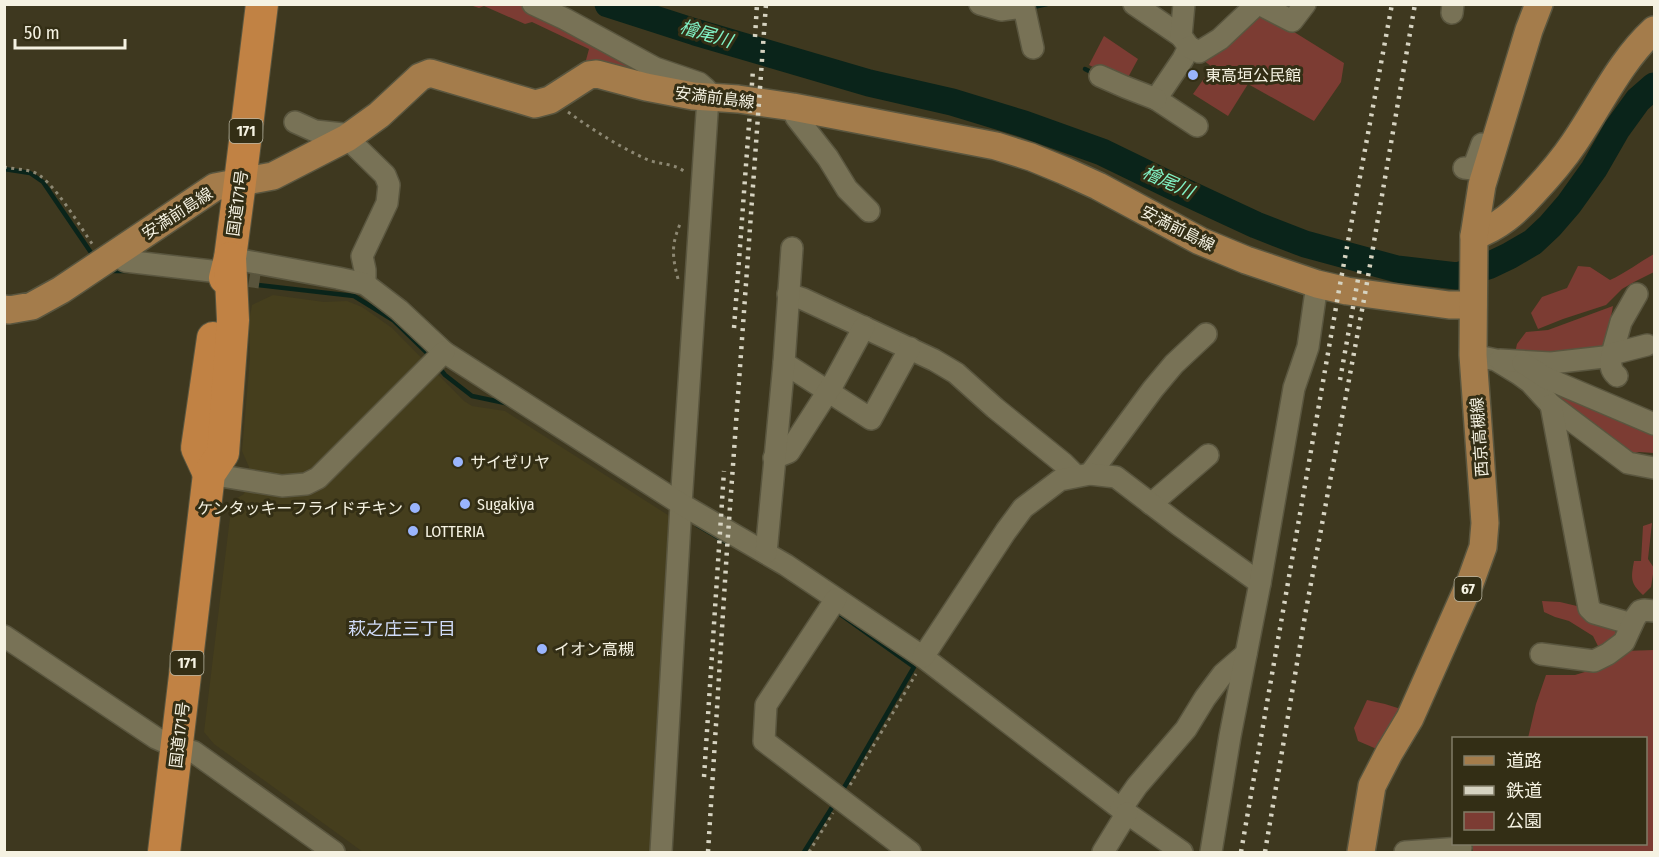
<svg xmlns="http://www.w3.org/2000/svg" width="1659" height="857" font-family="'Fira Sans Condensed','Noto Sans JP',sans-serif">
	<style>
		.built { fill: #453e1d }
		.green { fill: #7c3c33 }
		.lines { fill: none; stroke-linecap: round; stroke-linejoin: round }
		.stream { stroke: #0a241a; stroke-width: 4.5 }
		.river { stroke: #0a241a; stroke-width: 27 }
		.minor-tunnel { stroke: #59543c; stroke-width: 21; stroke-dasharray: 21 10; stroke-linecap: butt }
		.minor-casing { stroke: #5a563f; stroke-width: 24 }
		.major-casing { stroke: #5a563f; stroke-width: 30 }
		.highway-casing { stroke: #5a563f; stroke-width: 34 }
		.path { stroke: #8d8873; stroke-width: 3; stroke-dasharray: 3 4.5; stroke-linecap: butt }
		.minor { stroke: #787256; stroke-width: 21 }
		.major { stroke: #a47c4b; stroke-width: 27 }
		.highway { stroke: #c18244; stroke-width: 32 }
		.rail { stroke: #d6d3c1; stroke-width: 4.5; stroke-dasharray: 3 6; stroke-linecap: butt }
		.poi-dot { fill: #9ab5fd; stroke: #332e15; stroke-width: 2 }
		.labels { text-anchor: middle; stroke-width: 6; stroke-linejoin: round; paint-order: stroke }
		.shield { fill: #332e15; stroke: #bbb7a4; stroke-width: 1.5 }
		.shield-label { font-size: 15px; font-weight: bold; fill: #f5f2e2 }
		.poi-label { font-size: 16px; fill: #f5f2e2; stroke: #332e15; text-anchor: start }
		.street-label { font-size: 16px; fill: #f5f2e2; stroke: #332e15 }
		.water-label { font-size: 18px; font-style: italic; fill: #82f3c6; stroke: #332e15 }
		.neighbourhood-label { font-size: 18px; fill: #d1dcf8; stroke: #332e15 }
	</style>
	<rect width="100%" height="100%" fill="#3e381f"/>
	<polygon class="built" points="273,295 324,302 347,301 362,307 392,328 464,401 472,406 505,411 671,517 651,852 363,852 214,744 204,732 232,501 244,494 249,467 242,451 250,358 249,321 252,305"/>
	<g class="green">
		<polygon points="470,5 524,5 658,76 585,64 589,49 532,22 525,24 484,6 479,8"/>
		<polygon points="1262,12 1344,63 1341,82 1314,121 1248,84 1228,116 1193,94 1212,67 1203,60"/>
		<polygon points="1104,36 1138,59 1125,83 1089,65"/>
		<path d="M1654,254V272L1634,282L1622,289L1606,305L1563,319L1538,329L1531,313L1542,297L1567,288L1578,266L1590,267L1610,280C1626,273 1639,262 1654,254Z"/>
		<polygon points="1613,306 1604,353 1550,372 1654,427 1654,453 1639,452 1627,455 1563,407 1515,353 1517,344 1526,332 1548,330"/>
		<path d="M1652,523L1648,559L1654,568L1651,587L1643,595C1630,583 1631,578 1634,561H1641L1643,526Z"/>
		<polygon points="1542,601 1560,602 1581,607 1615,630 1616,637 1600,650 1593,636 1569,621 1555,617 1544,612"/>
		<polygon points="1654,650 1654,852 1473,852 1473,844 1525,844 1544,845 1545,844 1646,844 1646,738 1528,738 1536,704 1546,675 1575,675 1601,667 1624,651"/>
		<polygon points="1367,700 1385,704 1404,710 1379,750 1358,741 1354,728"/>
	</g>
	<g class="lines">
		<g class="stream">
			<polyline points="1029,8 1047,4"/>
			<polyline points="1085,69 1095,74"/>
			<polyline points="4,169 30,173 43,182 94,257"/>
			<polyline points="109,271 128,271"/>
			<polyline points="258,285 354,296 393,320 430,356"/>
			<polyline points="437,365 445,375 472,396 505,403 509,405"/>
			<polyline points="697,525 726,542"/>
			<polyline points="837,612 914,667 842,791"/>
			<polyline points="804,852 836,801"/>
		</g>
		<polyline class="river" points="608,4 695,32 869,83 952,102 1024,124 1102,152 1172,186 1256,225 1305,244 1397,269 1457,276 1488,266 1509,256 1533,242 1550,226 1569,204 1594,169 1617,129 1638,100 1654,86"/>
		<polyline class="minor-tunnel" points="219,272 260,278"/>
		<g class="minor-casing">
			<g id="minor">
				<polyline points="533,4 565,19 655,68 699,83 706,89 708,98 681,504 661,852"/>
				<polyline points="980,4 1001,10 1024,7 1033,48"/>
				<polyline points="1134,4 1181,36"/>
				<polyline points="1184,4 1181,36 1189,47 1183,59 1156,99 1197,126"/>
				<polyline points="1259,4 1292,21 1305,4"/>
				<polyline points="1452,13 1453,4"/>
				<polyline points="1189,47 1199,52 1220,39 1257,4"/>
				<polyline points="1100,76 1125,87 1156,99"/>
				<polyline points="793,107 796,117 828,158 847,189 869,211"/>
				<polyline points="295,122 315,131 343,134 385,175 389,185 387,203 362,256 365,270 365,284"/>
				<polyline points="1464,168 1473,169 1482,144"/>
				<polyline points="114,254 125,261 211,271"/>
				<polyline points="230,258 338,278 365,284 399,310 444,352 681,504 786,565 923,657 1121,809 1182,852"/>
				<polyline points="788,294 803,299 934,360 956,373 995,408 1063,463 1076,476"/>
				<polyline points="1473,355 1496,360 1519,374 1530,382 1551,405 1628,463 1654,468"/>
				<polyline points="1500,360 1551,363 1604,357 1612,354 1621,322 1637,294"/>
				<polyline points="784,363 871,419 910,348"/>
				<polyline points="1523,363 1546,378 1654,424"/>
				<path d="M1617,376C1610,370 1610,364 1612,354L1647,345"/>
				<polyline points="1551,405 1589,608 1594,613 1632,624"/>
				<polyline points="774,458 789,452 834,382 864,327"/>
				<polyline points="209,474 282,486 306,484 318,478 444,352"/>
				<polyline points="1090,474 1153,389 1174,364 1206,334"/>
				<polyline points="1151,504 1208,455"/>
				<polyline points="766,553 784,363 792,248"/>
				<polyline points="836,599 766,705 764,741 910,852"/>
				<polyline points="4,636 156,738 178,748 194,752 334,852"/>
				<polyline points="1541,654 1594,661 1608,654 1624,642 1635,618 1640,611 1644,610 1654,611"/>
				<polyline points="923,657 1006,531 1023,508 1060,480 1090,474 1116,477 1179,525 1260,583"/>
				<polyline points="1121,809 1137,786 1186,729 1205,698 1223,674 1246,654"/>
				<polyline points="1103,852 1127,813"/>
				<polyline points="1211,852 1230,736 1260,583 1294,388 1308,347 1317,284"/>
				<polyline points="1405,852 1461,848"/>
			</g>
		</g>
		<g class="major-casing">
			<g id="major">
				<path d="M1474,236C1499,227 1516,212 1533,193C1548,177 1562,161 1574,143C1600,105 1620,61 1654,30"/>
				<polyline points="4,309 9,310 32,306 61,290 215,187 273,176 347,138 379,115 420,77 430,73 535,104 550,100 589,75 597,74 646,87 693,96 738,99 793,107 996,146 1031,157 1065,171 1098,186 1200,241 1246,260 1317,284 1347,291 1449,305 1473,305"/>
				<polyline points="1361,852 1372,786 1389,753 1410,718 1470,583 1483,547 1485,523 1473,355 1474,236 1482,185 1529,30 1539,4"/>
			</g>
		</g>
		<g class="highway-casing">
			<g id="highway">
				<polyline points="225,278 230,258 240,182 262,4"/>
				<polyline points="209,474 197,448 213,338"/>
				<polyline points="164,852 209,474 223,453 233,320 230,258"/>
			</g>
		</g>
		<g class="path">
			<path d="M568,112C593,130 618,146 646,159C659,165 676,163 686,173"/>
			<path d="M4,167C13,169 24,169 33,172C52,178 80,227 93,245"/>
			<path d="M678,279C672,256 671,244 681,222"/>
			<polyline points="850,785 916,674"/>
			<polyline points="809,852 833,813"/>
		</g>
		<use href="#minor" class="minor"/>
		<use href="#major" class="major"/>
		<use href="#highway" class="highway"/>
		<g class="rail">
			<polyline points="755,37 757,4"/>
			<polyline points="734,328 753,70"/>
			<polyline points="1340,380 1360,268"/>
			<polyline points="704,777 724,471"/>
			<polyline points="708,852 727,549 766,4"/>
			<polyline points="1241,852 1339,290 1392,4"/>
			<polyline points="1265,852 1306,610 1365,294 1415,4"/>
		</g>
	</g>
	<g class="poi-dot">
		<circle cx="1193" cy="75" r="6"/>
		<circle cx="458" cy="462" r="6"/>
		<circle cx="465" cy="504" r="6"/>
		<circle cx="415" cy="508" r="6"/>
		<circle cx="413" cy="531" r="6"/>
		<circle cx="542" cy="649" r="6"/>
	</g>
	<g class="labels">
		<g class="shield">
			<rect x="229.5" y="119" width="33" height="24" rx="4.5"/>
			<rect x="1454.5" y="577" width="27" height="24" rx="4.5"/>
			<rect x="170.5" y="651" width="33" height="24" rx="4.5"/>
		</g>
		<g class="shield-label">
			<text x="246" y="136">171</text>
			<text x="1468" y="594">67</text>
			<text x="187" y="668">171</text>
		</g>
		<g class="poi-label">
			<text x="1205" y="81">東高垣公民館</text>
			<text x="470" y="468">サイゼリヤ</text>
			<text x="477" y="510">Sugakiya</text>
			<text x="403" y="514" text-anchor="end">ケンタッキーフライドチキン</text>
			<text x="425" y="537">LOTTERIA</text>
			<text x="554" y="655">イオン高槻</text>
		</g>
		<g class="street-label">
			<text transform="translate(715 97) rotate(7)" y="6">安満前島線</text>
			<text transform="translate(237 203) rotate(-82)" y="6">国道171号</text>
			<text transform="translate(177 213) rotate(-33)" y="6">安満前島線</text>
			<text transform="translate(1178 228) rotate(27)" y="6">安満前島線</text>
			<text transform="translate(1479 437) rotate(-94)" y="6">西京高槻線</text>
			<text transform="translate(179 735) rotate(-83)" y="6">国道171号</text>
		</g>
		<g class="water-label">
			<text transform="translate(706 34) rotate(17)" y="6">檜尾川</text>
			<text transform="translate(1168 182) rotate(24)" y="6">檜尾川</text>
		</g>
		<g class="neighbourhood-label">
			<text x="402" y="635">萩之庄三丁目</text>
		</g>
	</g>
	<rect width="1659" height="857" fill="none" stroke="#f5f2e2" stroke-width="12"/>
	<rect x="1452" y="737" width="195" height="108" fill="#332e15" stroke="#817c67" stroke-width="1.5"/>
	<rect x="1464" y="756" width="30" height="9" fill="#a47c4b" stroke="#817c67" stroke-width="1.5"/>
	<text x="1506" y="767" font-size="18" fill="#f5f2e2">道路</text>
	<rect x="1464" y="786" width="30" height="9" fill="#d6d3c1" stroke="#817c67" stroke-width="1.5"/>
	<text x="1506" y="797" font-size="18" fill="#f5f2e2">鉄道</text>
	<rect x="1464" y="812" width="30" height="18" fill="#7c3c33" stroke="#817c67" stroke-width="1.5"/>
	<text x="1506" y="827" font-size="18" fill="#f5f2e2">公園</text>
	<path d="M15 39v9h110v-9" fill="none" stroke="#f5f2e2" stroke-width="3"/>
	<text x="24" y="39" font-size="18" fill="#f5f2e2" stroke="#332e15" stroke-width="4.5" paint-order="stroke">50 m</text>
</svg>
